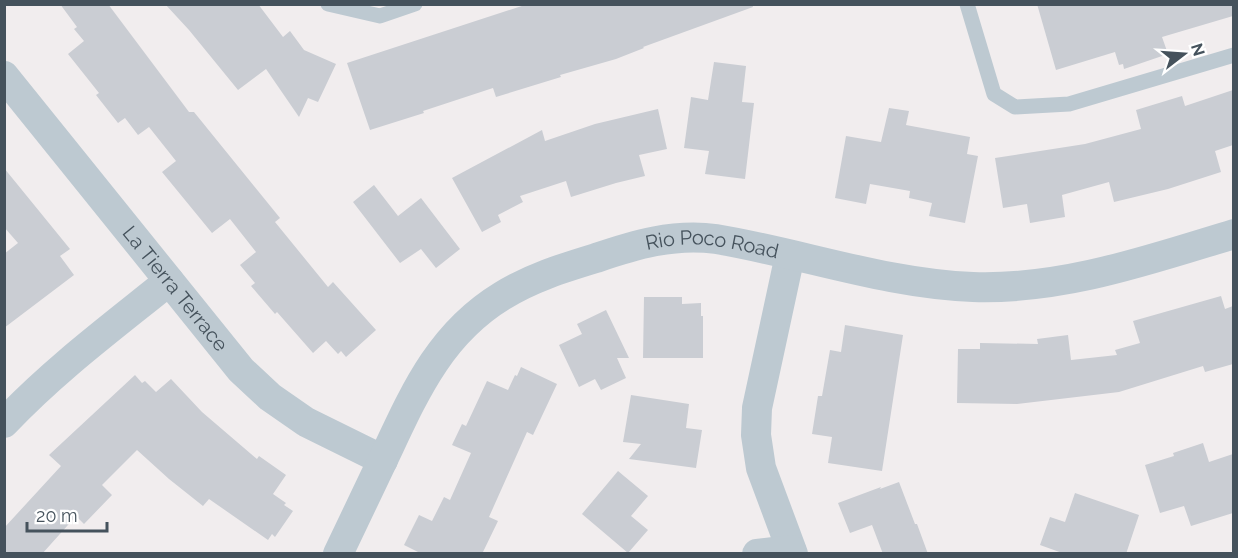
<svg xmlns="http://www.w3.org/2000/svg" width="1238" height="558" font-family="Raleway,sans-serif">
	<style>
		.building { fill: #cacdd3 }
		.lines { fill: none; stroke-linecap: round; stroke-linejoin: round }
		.service { stroke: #bdc9d1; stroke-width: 15 }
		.minor { stroke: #bdc9d1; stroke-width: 30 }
		.labels { text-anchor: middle; stroke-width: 4.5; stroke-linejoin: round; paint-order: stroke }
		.street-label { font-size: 20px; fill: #45525c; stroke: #fff }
	</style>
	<rect width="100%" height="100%" fill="#f1edee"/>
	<g class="building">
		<polygon points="60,4 108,4 189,112 194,112 280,218 275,222 328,287 333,282 376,330 346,357 341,351 338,354 326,341 313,353 277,312 275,314 251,286 255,283 240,265 256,252 230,219 212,233 162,172 176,161 149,127 138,135 125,118 118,123 96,95 99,93 68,54 84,41 74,29 77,27"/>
		<polygon points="165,4 258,4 283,37 290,31 304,50 336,64 318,102 308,98 299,117 266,69 238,90 189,30"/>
		<polygon points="528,4 752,4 753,7 643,47 644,48 616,59 560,75 561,77 496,97 493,88 423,111 424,113 370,130 347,63"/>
		<polygon points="1037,4 1233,4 1233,16 1162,37 1168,54 1124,69 1123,64 1119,65 1115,52 1056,70"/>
		<polygon points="714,62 746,66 742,102 754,103 745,179 705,174 709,151 684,148 691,97 708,100"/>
		<polygon points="1233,90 1233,145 1215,151 1221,172 1168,189 1114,202 1109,182 1062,195 1065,217 1030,223 1027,204 1003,208 995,158 1085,144 1141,129 1136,110 1182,96 1185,106"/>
		<polygon points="889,108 909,111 906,125 970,137 967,154 978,156 965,223 929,216 932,203 909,198 910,191 870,184 866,204 835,198 846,136 881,142"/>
		<polygon points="658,109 667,149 639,155 645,176 616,183 571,197 566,181 520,196 523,202 498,215 501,222 482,232 452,178 542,130 545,141 595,124"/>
		<polygon points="4,168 70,249 60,256 74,275 4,328 4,254 18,243 4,227"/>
		<polygon points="374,185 398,216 421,198 460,249 436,268 421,249 400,263 353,202"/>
		<polygon points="1221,296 1225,309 1233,306 1233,364 1205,372 1203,366 1119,392 1017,404 957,403 958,349 980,349 980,343 1038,344 1037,339 1068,335 1071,360 1117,355 1115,350 1140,343 1133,321"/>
		<polygon points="644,297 682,297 682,304 701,303 701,316 703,316 703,358 643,358"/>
		<polygon points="606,310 629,358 617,358 626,378 601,390 595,379 579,387 559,345 582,334 577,324"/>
		<polygon points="845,325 903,335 882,471 828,463 832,437 812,434 818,396 822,396 830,350 841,352"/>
		<polygon points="521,367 557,384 533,435 527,432 489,517 498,521 482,554 422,554 404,545 419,515 432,521 444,497 450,500 471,453 452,445 462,424 466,426 487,381 508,390 515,375 517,376"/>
		<polygon points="135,375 142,383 145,381 156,392 171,379 202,412 257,459 259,456 286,475 273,494 286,503 284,505 293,511 275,537 272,534 268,540 209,499 203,506 169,479 137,450 102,485 112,495 84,524 76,516 42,554 4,554 4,528 61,466 49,455"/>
		<polygon points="631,395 689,404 686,428 702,430 696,468 629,459 641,444 623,442"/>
		<polygon points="1203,443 1209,462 1233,454 1233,513 1191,526 1184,506 1160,513 1145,465 1174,456 1173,453"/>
		<polygon points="618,471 648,496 631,516 648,530 628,553 582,514"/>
		<polygon points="899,482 915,524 917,524 928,554 883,554 872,525 850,533 838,503 881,487 880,489"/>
		<polygon points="1075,493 1139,515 1126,554 1065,554 1040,545 1050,517 1065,522"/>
	</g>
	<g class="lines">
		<g class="service">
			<polyline points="328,4 380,16 415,4"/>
			<polyline points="967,4 994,94 1015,107 1069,104 1234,55"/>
		</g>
		<g class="minor">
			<path id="s1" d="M4,76L241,370L270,397L306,422L383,460"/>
			<polyline points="790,255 757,408 756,435 761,468 793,554"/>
			<path d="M4,423C54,370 112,327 169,281"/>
			<path id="s2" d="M338,554C355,518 372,483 389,447C417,387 443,332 502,296C531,278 563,268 596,258C634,245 674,233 716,239C801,253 886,284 973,287C1063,290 1148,260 1234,234"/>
			<polyline points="757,554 791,550"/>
		</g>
	</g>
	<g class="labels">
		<g class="street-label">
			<text dy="7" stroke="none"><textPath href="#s2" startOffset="531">Rio Poco Road</textPath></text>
			<text dy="7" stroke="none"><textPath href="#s1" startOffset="273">La Tierra Terrace</textPath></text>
		</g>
	</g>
	<rect width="1238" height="558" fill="none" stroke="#45525c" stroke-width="12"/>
	<g transform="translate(1184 54) rotate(73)" stroke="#ffffff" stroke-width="4.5" paint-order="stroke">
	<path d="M0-4.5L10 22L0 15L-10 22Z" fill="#45525c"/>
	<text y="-9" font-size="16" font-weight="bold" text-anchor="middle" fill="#45525c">N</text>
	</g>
	<path d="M27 522v9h80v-9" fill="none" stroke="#45525c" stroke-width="3"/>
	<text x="36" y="522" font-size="18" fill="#45525c" stroke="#ffffff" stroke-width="4.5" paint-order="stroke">20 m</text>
</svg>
